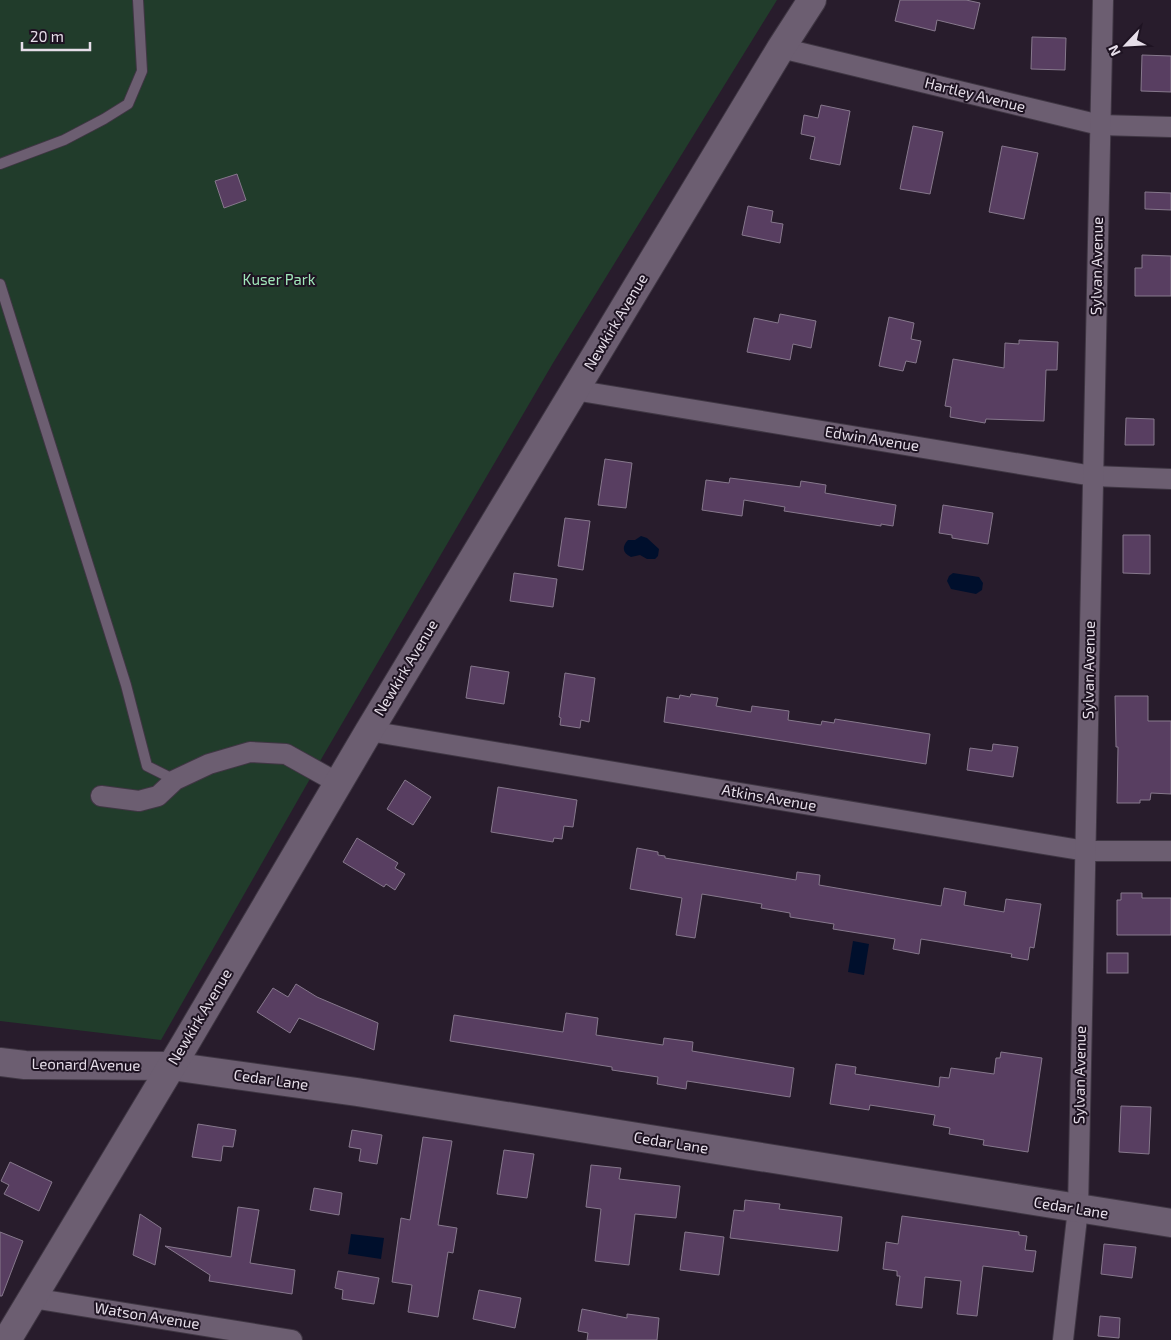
<svg xmlns="http://www.w3.org/2000/svg" width="1171" height="1340" font-family="'Exo 2',sans-serif">
	<style>
		.green { fill: #213c2b }
		.water { fill: #000f2c }
		.building { fill: #583e61; stroke: #86788c }
		.lines { fill: none; stroke-linecap: round; stroke-linejoin: round }
		.lane-casing { stroke: #3f3643; stroke-width: 12 }
		.street-casing { stroke: #3f3643; stroke-width: 22 }
		.secondary-casing { stroke: #3f3643; stroke-width: 30 }
		.lane { stroke: #6c5e71; stroke-width: 10 }
		.street { stroke: #6c5e71; stroke-width: 20 }
		.secondary { stroke: #6c5e71; stroke-width: 28 }
		.labels { text-anchor: middle; stroke-width: 4; stroke-linejoin: round; paint-order: stroke }
		.street-label { font-size: 15px; fill: #e6dee9; stroke: #1e1322 }
		.park-label { font-size: 15px; fill: #a1e7ba; stroke: #1e1322 }
	</style>
	<rect width="100%" height="100%" fill="#281c2c"/>
	<polygon class="green" points="0,0 777,0 553,363 323,756 161,1040 0,1021"/>
	<g class="water">
		<path d="M641,536L647,538L659,549L658,556L655,559H647L640,555L631,557C622,553 622,546 628,540H635Z"/>
		<polygon points="953,573 979,577 983,583 982,590 976,594 951,589 947,581 949,576"/>
		<polygon points="853,941 869,944 864,975 848,972"/>
		<polygon points="351,1234 384,1238 381,1259 348,1254"/>
	</g>
	<g class="building">
		<polygon points="900,0 966,0 980,3 974,29 937,20 935,31 895,21"/>
		<polygon points="1032,37 1066,38 1065,70 1031,69"/>
		<polygon points="1142,55 1171,56 1171,92 1141,91"/>
		<polygon points="821,105 850,111 840,165 810,159 815,137 801,134 804,115 818,118"/>
		<polygon points="913,126 943,132 930,194 900,189"/>
		<polygon points="1002,146 1038,153 1024,219 989,212"/>
		<polygon points="237,174 246,200 224,208 215,181"/>
		<polygon points="1145,192 1171,193 1171,210 1145,209"/>
		<polygon points="748,206 773,211 771,222 783,224 780,243 742,235"/>
		<polygon points="1142,255 1171,256 1171,296 1135,296 1135,268 1142,268"/>
		<polygon points="780,314 816,321 811,348 793,344 790,360 747,352 754,318 778,323"/>
		<polygon points="889,317 914,323 911,339 921,341 916,363 906,361 903,371 879,366"/>
		<polygon points="1019,340 1058,342 1057,370 1046,370 1044,421 986,419 985,423 950,417 951,407 945,406 953,359 1004,368 1005,343 1019,344"/>
		<polygon points="1126,418 1154,419 1154,445 1125,445"/>
		<polygon points="605,459 632,463 626,508 598,505"/>
		<polygon points="730,478 800,487 801,481 826,485 825,493 896,505 893,526 881,524 881,526 784,511 785,507 744,500 742,516 702,510 706,480 729,483"/>
		<polygon points="943,505 993,513 988,544 952,538 952,535 939,533"/>
		<polygon points="565,518 590,521 583,570 558,566"/>
		<polygon points="1123,535 1150,535 1150,574 1123,573"/>
		<polygon points="514,573 557,579 553,607 510,601"/>
		<polygon points="471,666 509,672 504,704 466,698"/>
		<polygon points="565,673 595,678 589,722 581,720 580,728 560,725 561,718 559,717"/>
		<polygon points="691,694 718,698 716,706 751,712 752,706 789,711 788,720 821,725 822,721 834,723 835,719 930,734 926,764 664,722 667,697 679,699 680,695 690,697"/>
		<polygon points="1115,696 1148,696 1148,721 1171,721 1171,794 1151,793 1150,800 1140,800 1140,803 1117,803 1118,747 1116,747"/>
		<polygon points="993,744 1018,747 1013,777 967,770 970,748 992,751"/>
		<polygon points="405,780 431,797 413,825 387,809"/>
		<polygon points="498,787 577,800 573,827 564,826 562,839 554,838 553,842 491,832"/>
		<polygon points="357,838 398,863 395,868 405,874 395,890 386,884 384,887 343,862"/>
		<polygon points="637,848 658,852 658,855 665,856 665,858 796,880 797,872 820,875 819,885 941,906 944,888 966,892 964,905 1004,912 1006,899 1041,904 1034,948 1030,947 1028,960 1011,957 1012,954 921,939 919,954 893,949 895,939 833,929 834,924 790,917 790,913 761,908 762,904 702,894 695,938 676,935 682,898 630,889"/>
		<polygon points="1121,893 1142,893 1142,898 1171,898 1171,935 1117,935 1117,900 1121,900"/>
		<rect x="1107" y="953" width="21" height="20"/>
		<polygon points="296,984 317,997 378,1023 374,1050 299,1018 290,1033 257,1012 273,988 288,997"/>
		<polygon points="566,1013 598,1018 596,1035 663,1045 664,1038 693,1042 692,1051 794,1068 790,1097 687,1081 686,1089 657,1084 658,1077 612,1070 612,1067 450,1041 454,1015 563,1032"/>
		<polygon points="1001,1052 1042,1058 1028,1152 983,1145 984,1140 949,1134 950,1128 933,1125 935,1115 870,1105 869,1110 830,1104 836,1064 856,1067 855,1074 939,1087 940,1077 949,1078 951,1068 994,1074 996,1058 1000,1058"/>
		<polygon points="1121,1106 1151,1107 1149,1154 1119,1152"/>
		<polygon points="198,1124 236,1130 233,1147 223,1146 221,1161 192,1157"/>
		<polygon points="352,1130 382,1135 377,1164 359,1161 361,1149 349,1147"/>
		<polygon points="423,1137 452,1141 438,1225 457,1228 453,1253 448,1252 438,1317 408,1312 412,1285 392,1282 401,1218 410,1220"/>
		<polygon points="504,1150 534,1154 527,1198 497,1194"/>
		<polygon points="10,1162 52,1182 39,1211 4,1194 9,1185 1,1181"/>
		<polygon points="591,1165 621,1168 619,1179 680,1186 676,1218 635,1214 629,1265 595,1261 601,1209 586,1207"/>
		<polygon points="314,1188 342,1193 339,1215 310,1210"/>
		<polygon points="745,1200 780,1204 779,1209 842,1217 838,1251 730,1238 734,1210 744,1211"/>
		<polygon points="238,1207 259,1210 250,1263 295,1270 292,1294 209,1281 210,1275 165,1246 231,1257"/>
		<polygon points="140,1214 161,1228 155,1265 133,1255"/>
		<polygon points="902,1216 1019,1232 1019,1235 1027,1236 1025,1250 1036,1251 1033,1272 983,1266 977,1316 957,1314 961,1281 925,1277 922,1308 896,1305 900,1276 897,1276 897,1271 883,1269 886,1242 898,1244"/>
		<polygon points="0,1232 23,1241 2,1296 0,1296"/>
		<polygon points="685,1232 724,1237 719,1275 680,1270"/>
		<polygon points="1104,1244 1136,1247 1132,1278 1101,1274"/>
		<polygon points="338,1271 379,1278 374,1304 342,1299 343,1290 335,1288"/>
		<polygon points="479,1290 521,1298 515,1328 473,1319"/>
		<polygon points="582,1309 627,1318 627,1314 659,1318 657,1340 587,1340 588,1333 578,1331"/>
		<polygon points="1100,1316 1120,1318 1119,1338 1098,1336"/>
	</g>
	<g class="lines">
		<g class="lane-casing">
			<g id="lane">
				<polyline points="0,164 64,140 104,119 128,104 142,71 138,0"/>
				<polyline points="0,284 126,685 147,766 175,780"/>
			</g>
		</g>
		<g class="street-casing">
			<g id="street">
				<polyline points="781,48 1100,125 1171,127"/>
				<polyline points="574,390 1093,476 1171,479"/>
				<polyline points="369,731 1086,851 1171,851"/>
				<polyline points="101,796 139,801 158,796 175,780 209,764 250,752 286,754 338,783"/>
				<polyline points="32,1298 292,1340"/>
				<polyline points="1063,1340 1078,1209 1103,0"/>
			</g>
		</g>
		<g class="secondary-casing">
			<g id="secondary">
				<polyline points="0,1062 25,1065 171,1066 357,1092 1171,1223"/>
				<polyline points="7,1340 186,1042 369,731 781,48 812,0"/>
			</g>
		</g>
		<use href="#lane" class="lane"/>
		<use href="#street" class="street"/>
		<use href="#secondary" class="secondary"/>
	</g>
	<g class="labels">
		<g class="street-label">
			<text transform="translate(975 95) rotate(14)" y="5">Hartley Avenue</text>
			<text transform="translate(1097 266) rotate(-89)" y="5">Sylvan Avenue</text>
			<text transform="translate(616 322) rotate(-59)" y="5">Newkirk Avenue</text>
			<text transform="translate(872 439) rotate(9)" y="5">Edwin Avenue</text>
			<text transform="translate(406 668) rotate(-59)" y="5">Newkirk Avenue</text>
			<text transform="translate(1089 670) rotate(-89)" y="5">Sylvan Avenue</text>
			<text transform="translate(769 798) rotate(10)" y="5">Atkins Avenue</text>
			<text transform="translate(200 1017) rotate(-59)" y="5">Newkirk Avenue</text>
			<text transform="translate(86 1065) rotate(1)" y="5">Leonard Avenue</text>
			<text transform="translate(1080 1075) rotate(-89)" y="5">Sylvan Avenue</text>
			<text transform="translate(271 1080) rotate(8)" y="5">Cedar Lane</text>
			<text transform="translate(671 1143) rotate(9)" y="5">Cedar Lane</text>
			<text transform="translate(1071 1208) rotate(9)" y="5">Cedar Lane</text>
			<text transform="translate(147 1316) rotate(9)" y="5">Watson Avenue</text>
		</g>
		<g class="park-label">
			<text x="279" y="285">Kuser Park</text>
		</g>
	</g>
	<g transform="translate(1126 45) rotate(245)" stroke="#1e1322" stroke-width="4" paint-order="stroke">
	<path d="M0-4L9 19L0 12L-9 19Z" fill="#e6dee9"/>
	<text y="-8" font-size="14" font-weight="bold" text-anchor="middle" fill="#e6dee9">N</text>
	</g>
	<path d="M22 42v8h68v-8" fill="none" stroke="#e6dee9" stroke-width="2.5"/>
	<text x="30" y="42" font-size="15" fill="#e6dee9" stroke="#1e1322" stroke-width="4" paint-order="stroke">20 m</text>
</svg>
